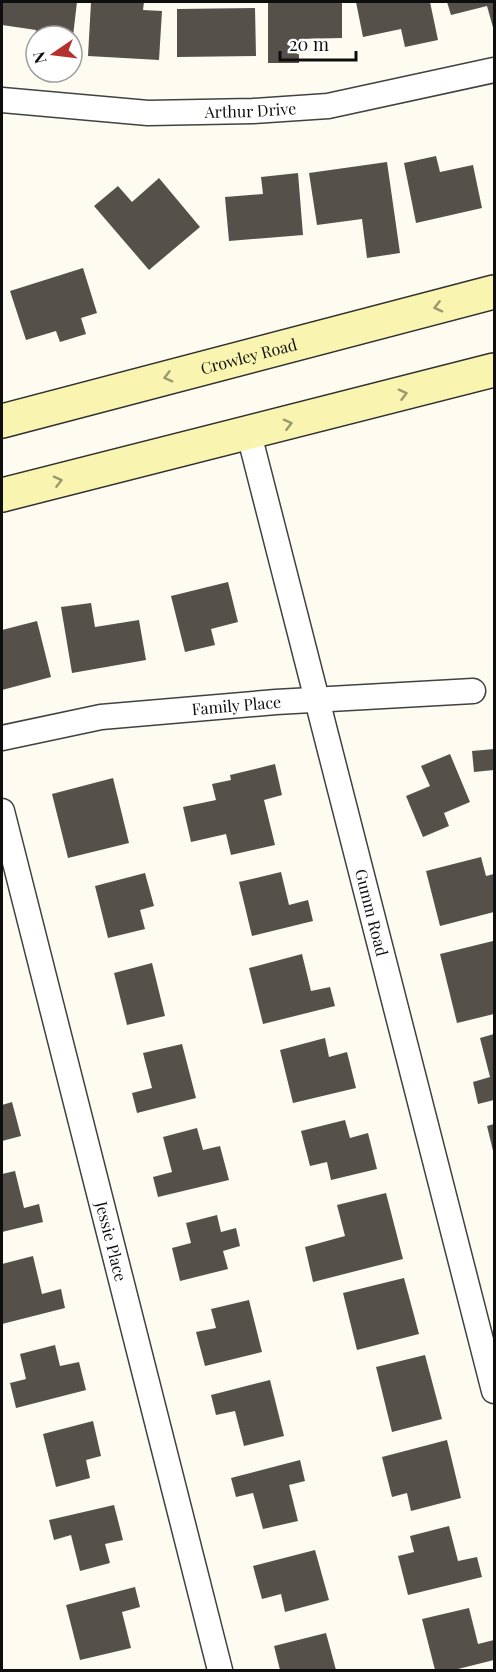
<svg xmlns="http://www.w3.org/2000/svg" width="496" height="1672" font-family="'Playfair Display',serif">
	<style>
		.building { fill: #56504b }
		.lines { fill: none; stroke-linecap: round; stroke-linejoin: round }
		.street-casing { stroke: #414141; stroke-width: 27 }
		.secondary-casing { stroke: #303030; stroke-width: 36 }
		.street { stroke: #fff; stroke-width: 24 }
		.secondary { stroke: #f9f5b0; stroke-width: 33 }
		.oneway { stroke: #9b996f }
		.labels { text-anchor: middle; stroke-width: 6; stroke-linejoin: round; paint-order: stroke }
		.street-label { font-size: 16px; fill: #0e0e0e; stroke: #fff }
	</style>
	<rect width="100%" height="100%" fill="#fefcf0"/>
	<g class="building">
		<polygon points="3,2 77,2 73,36 35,36 36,30 2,25"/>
		<polygon points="91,2 144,2 143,10 162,11 159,60 88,56"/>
		<polygon points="268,2 342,2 342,38 299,39 299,63 268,63"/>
		<polygon points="356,2 430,2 438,40 405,47 401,29 363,37"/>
		<polygon points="447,2 494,2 494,31 487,6 451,15"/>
		<polygon points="255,8 256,56 177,57 177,9"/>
		<polygon points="436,156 440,172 473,165 482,208 416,223 404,163"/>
		<polygon points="387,162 400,253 367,258 362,219 317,225 309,173"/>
		<polygon points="298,173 303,235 229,241 225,197 263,194 261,177"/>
		<polygon points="159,178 200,227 149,270 94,206 118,186 132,202"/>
		<polygon points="83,268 97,313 81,318 86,334 60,342 56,331 26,340 10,291"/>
		<polygon points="228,582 238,622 211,629 215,645 185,652 171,596"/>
		<polygon points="91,603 95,627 139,620 146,660 72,673 61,607"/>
		<polygon points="37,621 51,677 2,690 2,630"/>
		<polygon points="494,749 494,770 474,772 472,751"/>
		<polygon points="450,754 470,802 444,813 449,826 423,837 406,796 430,786 421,766"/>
		<polygon points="275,764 282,795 264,800 275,845 231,855 226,834 191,842 183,807 216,800 212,784 231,780 230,775"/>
		<polygon points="113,778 129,843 68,858 52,794"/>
		<polygon points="481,857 486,876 494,874 494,912 440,926 426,871"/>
		<polygon points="281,872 289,905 308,900 313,921 252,936 239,882"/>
		<polygon points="145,873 154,906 140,910 145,929 108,938 95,886"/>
		<polygon points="493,941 494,1014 457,1023 440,954"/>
		<polygon points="302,954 311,991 330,987 335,1006 263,1024 249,968"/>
		<polygon points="152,963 165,1016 127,1025 114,973"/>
		<polygon points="494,1034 494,1100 478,1104 473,1082 490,1077 480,1038"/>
		<polygon points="325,1038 329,1057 347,1052 356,1088 293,1103 280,1050"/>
		<polygon points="182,1044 196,1098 137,1113 132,1093 152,1088 143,1053"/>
		<polygon points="12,1102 21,1136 2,1141 2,1105"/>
		<polygon points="345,1120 350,1138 368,1133 377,1169 331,1180 327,1162 310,1166 301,1131"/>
		<polygon points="494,1124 494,1155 487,1126"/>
		<polygon points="197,1128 203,1150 220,1146 229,1180 158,1197 153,1177 172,1172 163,1137"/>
		<polygon points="15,1171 24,1208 39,1204 43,1222 2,1232 2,1174"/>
		<polygon points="386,1193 403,1259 313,1282 305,1247 345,1236 337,1205"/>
		<polygon points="217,1215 221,1232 236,1228 240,1246 223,1251 228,1269 180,1281 172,1248 191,1243 186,1223"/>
		<polygon points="33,1256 42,1294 61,1289 65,1308 2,1324 2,1264"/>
		<polygon points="404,1278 419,1334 357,1350 343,1293"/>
		<polygon points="249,1300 262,1352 205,1366 196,1332 216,1328 211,1309"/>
		<polygon points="55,1345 60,1366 79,1362 86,1390 16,1408 10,1383 26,1379 20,1354"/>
		<polygon points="425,1355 442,1419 392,1432 376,1367"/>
		<polygon points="270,1380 284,1436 244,1446 235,1411 216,1415 211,1395"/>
		<polygon points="93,1421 101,1456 86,1460 90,1478 56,1487 43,1434"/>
		<polygon points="447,1440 461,1498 411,1511 407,1493 392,1497 382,1457"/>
		<polygon points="300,1460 305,1481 289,1485 298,1521 263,1529 253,1493 236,1497 231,1478"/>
		<polygon points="114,1505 123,1540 105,1544 110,1563 80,1571 71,1535 54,1540 49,1520"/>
		<polygon points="449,1526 458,1561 477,1557 482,1577 408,1595 398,1556 414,1552 410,1536"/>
		<polygon points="315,1550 329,1600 285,1612 281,1594 262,1599 253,1566"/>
		<polygon points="135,1587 140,1607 122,1612 131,1648 80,1660 66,1605"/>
		<polygon points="469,1608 478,1644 494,1640 494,1660 454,1670 435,1670 422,1619"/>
		<polygon points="326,1633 336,1670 280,1670 274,1646"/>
	</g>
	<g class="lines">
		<g class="street-casing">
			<g id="street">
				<path id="s1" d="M2,100L148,113L253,111L328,106L494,70"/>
				<path id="s2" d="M249,434L494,1391"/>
				<path id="s3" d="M2,738L101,717L276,702L473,691"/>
				<path id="s4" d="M2,811L220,1670"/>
			</g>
		</g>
		<g class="secondary-casing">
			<g id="secondary">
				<path id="s5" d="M2,421L494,292"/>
				<polyline points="2,495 494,370"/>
			</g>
		</g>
		<use href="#street" class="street"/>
		<use href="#secondary" class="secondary"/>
	</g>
	<defs><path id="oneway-chevron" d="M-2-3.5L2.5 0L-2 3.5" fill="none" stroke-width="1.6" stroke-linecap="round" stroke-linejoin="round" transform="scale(1.5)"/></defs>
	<g class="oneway">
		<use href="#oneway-chevron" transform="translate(438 307) rotate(166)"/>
		<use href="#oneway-chevron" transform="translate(168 377) rotate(165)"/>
		<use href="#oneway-chevron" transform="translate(403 394) rotate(-15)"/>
		<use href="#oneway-chevron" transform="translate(288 424) rotate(-14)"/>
		<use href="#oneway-chevron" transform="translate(58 481) rotate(-14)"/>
	</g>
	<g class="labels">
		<g class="street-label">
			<text dy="6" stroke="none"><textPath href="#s1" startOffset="249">Arthur Drive</textPath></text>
			<text dy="6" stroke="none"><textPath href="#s5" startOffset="255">Crowley Road</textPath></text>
			<text dy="6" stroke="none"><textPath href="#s3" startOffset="237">Family Place</textPath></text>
			<text dy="6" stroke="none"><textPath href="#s2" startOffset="494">Gumm Road</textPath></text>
			<text dy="6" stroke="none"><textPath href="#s4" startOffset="444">Jessie Place</textPath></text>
		</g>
	</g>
	<rect width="496" height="1672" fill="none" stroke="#0e0e0e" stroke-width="6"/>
	<g transform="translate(54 54) rotate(256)"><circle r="28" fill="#ffffff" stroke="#9f9f9f" stroke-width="1.5"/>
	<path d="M0-4.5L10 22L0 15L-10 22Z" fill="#b53130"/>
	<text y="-9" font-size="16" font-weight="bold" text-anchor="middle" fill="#0e0e0e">N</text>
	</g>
	<path d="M280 51v9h76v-9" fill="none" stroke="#0e0e0e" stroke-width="3"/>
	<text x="289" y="51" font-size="18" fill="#0e0e0e" stroke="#ffffff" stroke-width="4.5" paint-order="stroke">20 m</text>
</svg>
